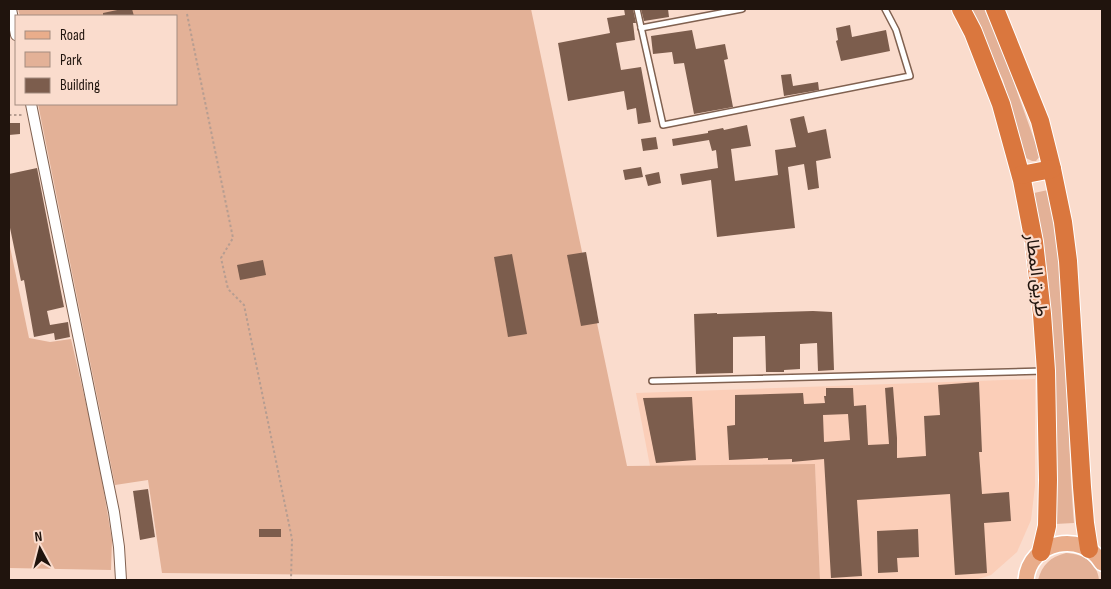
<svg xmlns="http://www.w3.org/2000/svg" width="1111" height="589" font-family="'Sofia Sans Condensed',Vazirmatn,sans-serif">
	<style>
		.built { fill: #fbceb8 }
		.green { fill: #e3b197 }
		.building { fill: #7c5d4d; fill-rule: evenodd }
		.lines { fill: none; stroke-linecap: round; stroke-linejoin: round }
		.lane-casing { stroke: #806150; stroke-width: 8 }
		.street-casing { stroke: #806150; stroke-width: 12 }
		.primary-casing { stroke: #fff; stroke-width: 18 }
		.highway-casing { stroke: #fff; stroke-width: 20 }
		.path { stroke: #b69d91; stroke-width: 2; stroke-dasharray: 2.5 2.5; stroke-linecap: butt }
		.lane { stroke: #fff; stroke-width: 5 }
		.street { stroke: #fff; stroke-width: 10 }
		.primary { stroke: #e9ad8b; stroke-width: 15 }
		.highway { stroke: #da773e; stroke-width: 18 }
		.labels { text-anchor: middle; stroke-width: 4.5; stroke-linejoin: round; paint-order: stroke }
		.street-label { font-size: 18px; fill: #20140d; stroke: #fadccd }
	</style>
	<rect width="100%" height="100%" fill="#fadccd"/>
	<polygon class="built" points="1035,379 1035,486 1031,520 1017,552 991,575 975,580 820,580 815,464 650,466 636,393"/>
	<g class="green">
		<polygon points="18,9 531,9 627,466 815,464 820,580 162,573 148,480 115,485 38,104 176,104 176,16 20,16"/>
		<polygon points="970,9 984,9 999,41 1040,156 1036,161 1032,161 1026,158 1003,80"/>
		<path d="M1048,190C1051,211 1056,232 1059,253C1070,343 1066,433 1074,523L1055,524L1057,471L1053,361L1048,278L1034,193Z"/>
		<polygon points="9,242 29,338 50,342 71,339 97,451 112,540 111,570 9,568"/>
		<path d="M1066,553C1083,554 1097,562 1099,580H1038C1042,565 1050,557 1066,553Z"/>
	</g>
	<g class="building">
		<polygon points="122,9 132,9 134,16 103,16 103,13"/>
		<polygon points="624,9 633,9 636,23 633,23 635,40 616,43 621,70 641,67 651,122 638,124 636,108 627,110 624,91 568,101 558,43 610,33 607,18 625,15"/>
		<polygon points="641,9 668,9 669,17 644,21"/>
		<polygon points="850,25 852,37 886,30 890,51 841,61 836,41 838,40 836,28"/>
		<polygon points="692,30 696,49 725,44 728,59 724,60 733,107 694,114 684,63 674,64 672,52 653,54 651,36"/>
		<polygon points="791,74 793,86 818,82 819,90 784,96 781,75"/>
		<polygon points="804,116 808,133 826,129 831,158 816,161 819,188 808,190 804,164 788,167 795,228 717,237 711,180 682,185 680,174 718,168 716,150 712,151 709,140 673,146 672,139 708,133 708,131 723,128 724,130 747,125 751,146 731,149 735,181 778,175 775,150 796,147 790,119"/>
		<polygon points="9,123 20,123 20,134 9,135"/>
		<polygon points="656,137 658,149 643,151 641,139"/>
		<polygon points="641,167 643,177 625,180 623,170"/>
		<polygon points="37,168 64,307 47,311 50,325 68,322 70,337 55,340 54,333 34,337 24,280 21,281 9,223 9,174"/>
		<polygon points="659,172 661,183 648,186 645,175"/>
		<polygon points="586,252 599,323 581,326 567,255"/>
		<polygon points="512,254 527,334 508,337 494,257"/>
		<polygon points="263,260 266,275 240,280 237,265"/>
		<polygon points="813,311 832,312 834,370 818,371 817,343 800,344 800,369 784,370 784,372 766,372 765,336 733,337 733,373 696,374 694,314 717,313 717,314"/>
		<path d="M979,382L982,452H979L982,494L1009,492L1011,521L984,523L987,573L955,575L950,494L857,500L862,576L831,578L824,459L792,462V459L768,460V458L729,460L727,426L735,425V395L803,393L804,404L825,403L824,396H826V388H853L854,406L866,405L868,445L889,444L885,388L893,387L897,438V458L926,456L924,416L940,415L938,385ZM848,414L850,440L824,442L823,415Z"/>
		<polygon points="692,397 696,460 656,463 643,398"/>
		<polygon points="148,489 155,537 140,540 133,491"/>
		<rect x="259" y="529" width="22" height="8"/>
		<polygon points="918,529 919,557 897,558 898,572 878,573 877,531"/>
	</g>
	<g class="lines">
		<g class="lane-casing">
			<g id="lane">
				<polyline points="637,9 663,125 910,76 896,30 885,9"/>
				<polyline points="641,28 742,9"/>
				<polyline points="652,381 1044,371"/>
			</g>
		</g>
		<g class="street-casing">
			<g id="street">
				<polyline points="11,9 16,35"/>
				<polyline points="31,104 114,512 119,547 121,580"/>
			</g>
		</g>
		<g class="primary-casing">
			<path id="primary" d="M1026,580C1029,541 1082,530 1102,563"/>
		</g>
		<g class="highway-casing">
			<g id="highway">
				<polyline points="961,9 973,32 1001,104 1022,180 1034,242 1042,314 1046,371 1048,480 1047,526 1041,552"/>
				<polyline points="995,9 1040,121 1052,169 1063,222 1068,261 1082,487 1085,523 1089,549"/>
				<polyline points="1021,175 1052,169"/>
			</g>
		</g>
		<g class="path">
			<polyline points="187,14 233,238 221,258 228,289 244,305 292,539 291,580"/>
			<polyline points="9,115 24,115"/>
		</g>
		<use href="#lane" class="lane"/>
		<use href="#street" class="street"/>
		<use href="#primary" class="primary"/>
		<use href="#highway" class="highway"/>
	</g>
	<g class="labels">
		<g class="street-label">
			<text transform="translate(1037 275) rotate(83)" y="6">طريق المطار</text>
		</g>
	</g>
	<rect width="1111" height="589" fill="none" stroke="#20140d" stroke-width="20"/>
	<rect x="15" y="15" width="162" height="90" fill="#fadccd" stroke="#a38c80"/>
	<rect x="25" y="31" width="25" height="8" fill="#e9ad8b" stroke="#a38c80"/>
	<text x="60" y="40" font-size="15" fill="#20140d">Road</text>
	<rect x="25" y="52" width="25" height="15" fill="#e3b197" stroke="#a38c80"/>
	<text x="60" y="65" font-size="15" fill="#20140d">Park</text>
	<rect x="25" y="78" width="25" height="15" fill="#7c5d4d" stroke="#a38c80"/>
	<text x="60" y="90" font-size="15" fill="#20140d">Building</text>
	<g transform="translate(40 549) rotate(353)" stroke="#fadccd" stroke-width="4" paint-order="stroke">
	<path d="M0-4L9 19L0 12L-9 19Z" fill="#20140d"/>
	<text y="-8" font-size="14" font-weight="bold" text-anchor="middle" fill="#20140d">N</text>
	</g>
</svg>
